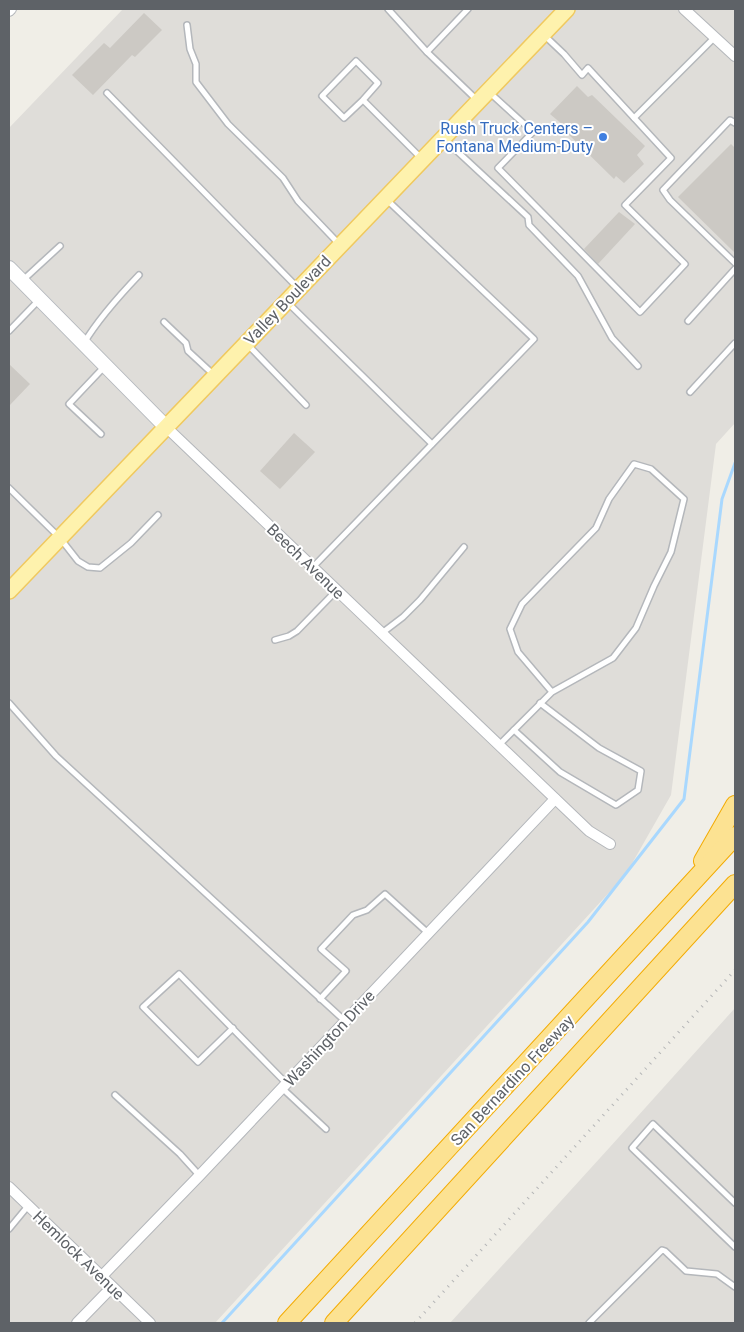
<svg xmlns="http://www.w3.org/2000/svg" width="744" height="1332" font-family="Roboto,sans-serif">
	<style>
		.industrial { fill: #dfddd9 }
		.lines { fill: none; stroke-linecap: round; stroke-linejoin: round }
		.stream { stroke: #a9d8fe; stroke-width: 3 }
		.building { fill: #ccc9c4 }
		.service-casing { stroke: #b4b7bb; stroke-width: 8 }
		.minor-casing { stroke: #b4b7bb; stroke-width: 12 }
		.secondary-casing { stroke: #b5b9be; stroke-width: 16 }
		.primary-casing { stroke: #f0c95f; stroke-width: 18 }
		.motorway-casing { stroke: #f3ab03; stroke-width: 20 }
		.service { stroke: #fff; stroke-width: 5 }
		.minor { stroke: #fff; stroke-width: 10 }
		.secondary { stroke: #fff; stroke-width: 14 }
		.primary { stroke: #fef2ad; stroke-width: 15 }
		.motorway { stroke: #fce292; stroke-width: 18 }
		.rail { stroke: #b5b6b7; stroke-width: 3; stroke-dasharray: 1 6; stroke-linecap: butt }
		.shop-dot { fill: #3f7fe0; stroke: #fff; stroke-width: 2 }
		.labels { text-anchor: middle; stroke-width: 4; stroke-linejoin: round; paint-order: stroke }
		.shop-label { font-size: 16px; fill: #366cbe; stroke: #fff; text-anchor: end }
		.street-label { font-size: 16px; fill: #5e6267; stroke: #fff }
	</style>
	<rect width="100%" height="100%" fill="#f0eee7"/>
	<!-- industrial -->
	<g class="industrial">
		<path d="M 123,9 L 735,9 L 735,423 L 716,444 L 671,795 L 626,874 L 215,1323 L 9,1323 L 9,128 Z"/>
		<path d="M 735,1008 L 735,1323 L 450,1323 L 610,1147 Z"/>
	</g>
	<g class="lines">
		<!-- stream -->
		<path class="stream" d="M 222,1323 L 588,922 L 684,799 L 722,499 L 735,463"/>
	</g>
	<!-- building -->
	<g class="building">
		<path d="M 144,13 L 162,30 L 135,57 L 132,55 L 93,95 L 72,75 L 104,43 L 110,48 Z"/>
		<path d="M 577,86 L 588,97 L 592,95 L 645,146 L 637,155 L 644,164 L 624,183 L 616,176 L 614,179 L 561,127 L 563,125 L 550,114 Z"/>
		<path d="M 731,144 L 735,148 L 735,253 L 678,197 Z"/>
		<path d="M 619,212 L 635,224 L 598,264 L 584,249 Z"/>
		<path d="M 9,364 L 30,384 L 9,406 Z"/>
		<path d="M 294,433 L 315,452 L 280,489 L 260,471 Z"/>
	</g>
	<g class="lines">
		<defs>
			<g id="service">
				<path d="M 388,9 L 427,52 L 478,101"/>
				<path d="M 187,25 L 190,49 L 196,64 L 196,82 L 228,124 L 283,178 L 298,201 L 340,245"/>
				<path d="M 427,52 L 468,9"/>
				<path d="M 489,92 L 533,132 L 498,168 L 640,312 L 685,264 L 625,205 L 671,158 L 588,68 L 582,75 L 564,54 L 545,36"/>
				<path d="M 107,93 L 298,288"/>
				<path d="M 363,100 L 344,118 L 322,96 L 356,61 L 378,83 L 363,100 L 422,159"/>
				<path d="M 634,118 L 715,37"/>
				<path d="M 735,123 L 730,120 L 663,190 L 670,200 L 735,263"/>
				<path d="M 445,140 L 528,217 L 529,225 L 578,276 L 612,338 L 638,366"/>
				<path d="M 22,281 L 60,246"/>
				<path d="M 288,303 L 432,444"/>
				<path d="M 688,321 L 735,269"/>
				<path d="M 164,322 L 186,343 L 188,351 L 214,375"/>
				<path d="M 9,331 L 38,301"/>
				<path d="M 84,343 C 99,318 119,296 139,275"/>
				<path d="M 248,345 L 306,405"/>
				<path d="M 690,392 L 735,343"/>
				<path d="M 101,434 L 69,404 L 105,366"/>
				<path d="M 9,488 L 60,538 L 78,561 L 88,567 L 100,568 L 131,543 L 158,515"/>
				<path d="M 313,567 L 534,339 L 386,199"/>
				<path d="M 382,633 L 403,617 L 420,600 L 464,547"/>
				<path d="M 275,640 L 289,636 L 297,631 L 337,590"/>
				<path d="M 9,703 L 56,756 L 345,1021"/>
				<path d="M 514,730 L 560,772 L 616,805 L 638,790 L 641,771 L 599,748 L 540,703"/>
				<path d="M 499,745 L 552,692 L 518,652 L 510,629 L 522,604 L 596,528 L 609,499 L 634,464 L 651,469 L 684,499 L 671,552 L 654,586 L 636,628 L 613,658 L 552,692"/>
				<path d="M 320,999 L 346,971 L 321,949 L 353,915 L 367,910 L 385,894 L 428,933"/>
				<path d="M 233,1028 L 198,1062 L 143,1007 L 179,974 L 286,1083"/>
				<path d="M 282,1088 L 326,1129"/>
				<path d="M 115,1095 L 180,1154 L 199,1175"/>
				<path d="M 735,1203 L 653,1124 L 632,1148 L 735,1247"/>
				<path d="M 9,1229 L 28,1206"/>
				<path d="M 589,1323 L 662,1250 L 665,1251 L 686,1271 L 717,1274 L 735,1287"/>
			</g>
			<g id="minor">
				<path d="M 684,9 L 735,56"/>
				<path d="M 9,11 L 11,9"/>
				<path d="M 165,426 L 589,831 L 610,844"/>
				<path d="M 9,1187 L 150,1323"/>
				<path d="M 102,1276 L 200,1175 L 555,799"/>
				<path d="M 77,1323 L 112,1287"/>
			</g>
			<path id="secondary" d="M 9,268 L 165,426"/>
			<path id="primary" d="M 9,591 L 567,9"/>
			<g id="motorway">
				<path d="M 703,861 L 735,805"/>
				<path d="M 287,1323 L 735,836"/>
				<path d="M 334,1323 L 735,884"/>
			</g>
		</defs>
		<!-- service casing -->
		<use href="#service" class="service-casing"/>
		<!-- minor casing -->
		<use href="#minor" class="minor-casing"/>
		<!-- secondary casing -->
		<use href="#secondary" class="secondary-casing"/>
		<!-- primary casing -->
		<use href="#primary" class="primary-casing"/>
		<!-- motorway casing -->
		<use href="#motorway" class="motorway-casing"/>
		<!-- service -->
		<use href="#service" class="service"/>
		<!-- minor -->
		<use href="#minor" class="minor"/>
		<!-- secondary -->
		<use href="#secondary" class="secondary"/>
		<!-- primary -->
		<use href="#primary" class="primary"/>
		<!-- motorway -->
		<use href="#motorway" class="motorway"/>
		<!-- rail -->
		<path class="rail" d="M 415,1323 L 735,970"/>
	</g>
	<!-- markers -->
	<circle class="shop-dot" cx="603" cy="137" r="5"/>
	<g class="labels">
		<!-- shop labels -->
		<g class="shop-label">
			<text x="593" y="134">Rush Truck Centers –<tspan x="593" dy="18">Fontana Medium-Duty</tspan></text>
		</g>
		<!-- street labels -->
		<g class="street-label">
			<text transform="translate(287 300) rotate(-46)" y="6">Valley Boulevard</text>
			<text transform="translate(306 561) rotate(44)" y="6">Beech Avenue</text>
			<text transform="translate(329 1038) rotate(-47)" y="6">Washington Drive</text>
			<text transform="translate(512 1080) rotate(-47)" y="6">San Bernardino Freeway</text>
			<text transform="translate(79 1255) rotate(44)" y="6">Hemlock Avenue</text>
		</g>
	</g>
	<!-- border -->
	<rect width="744" height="1332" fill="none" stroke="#5e6267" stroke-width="20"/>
</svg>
